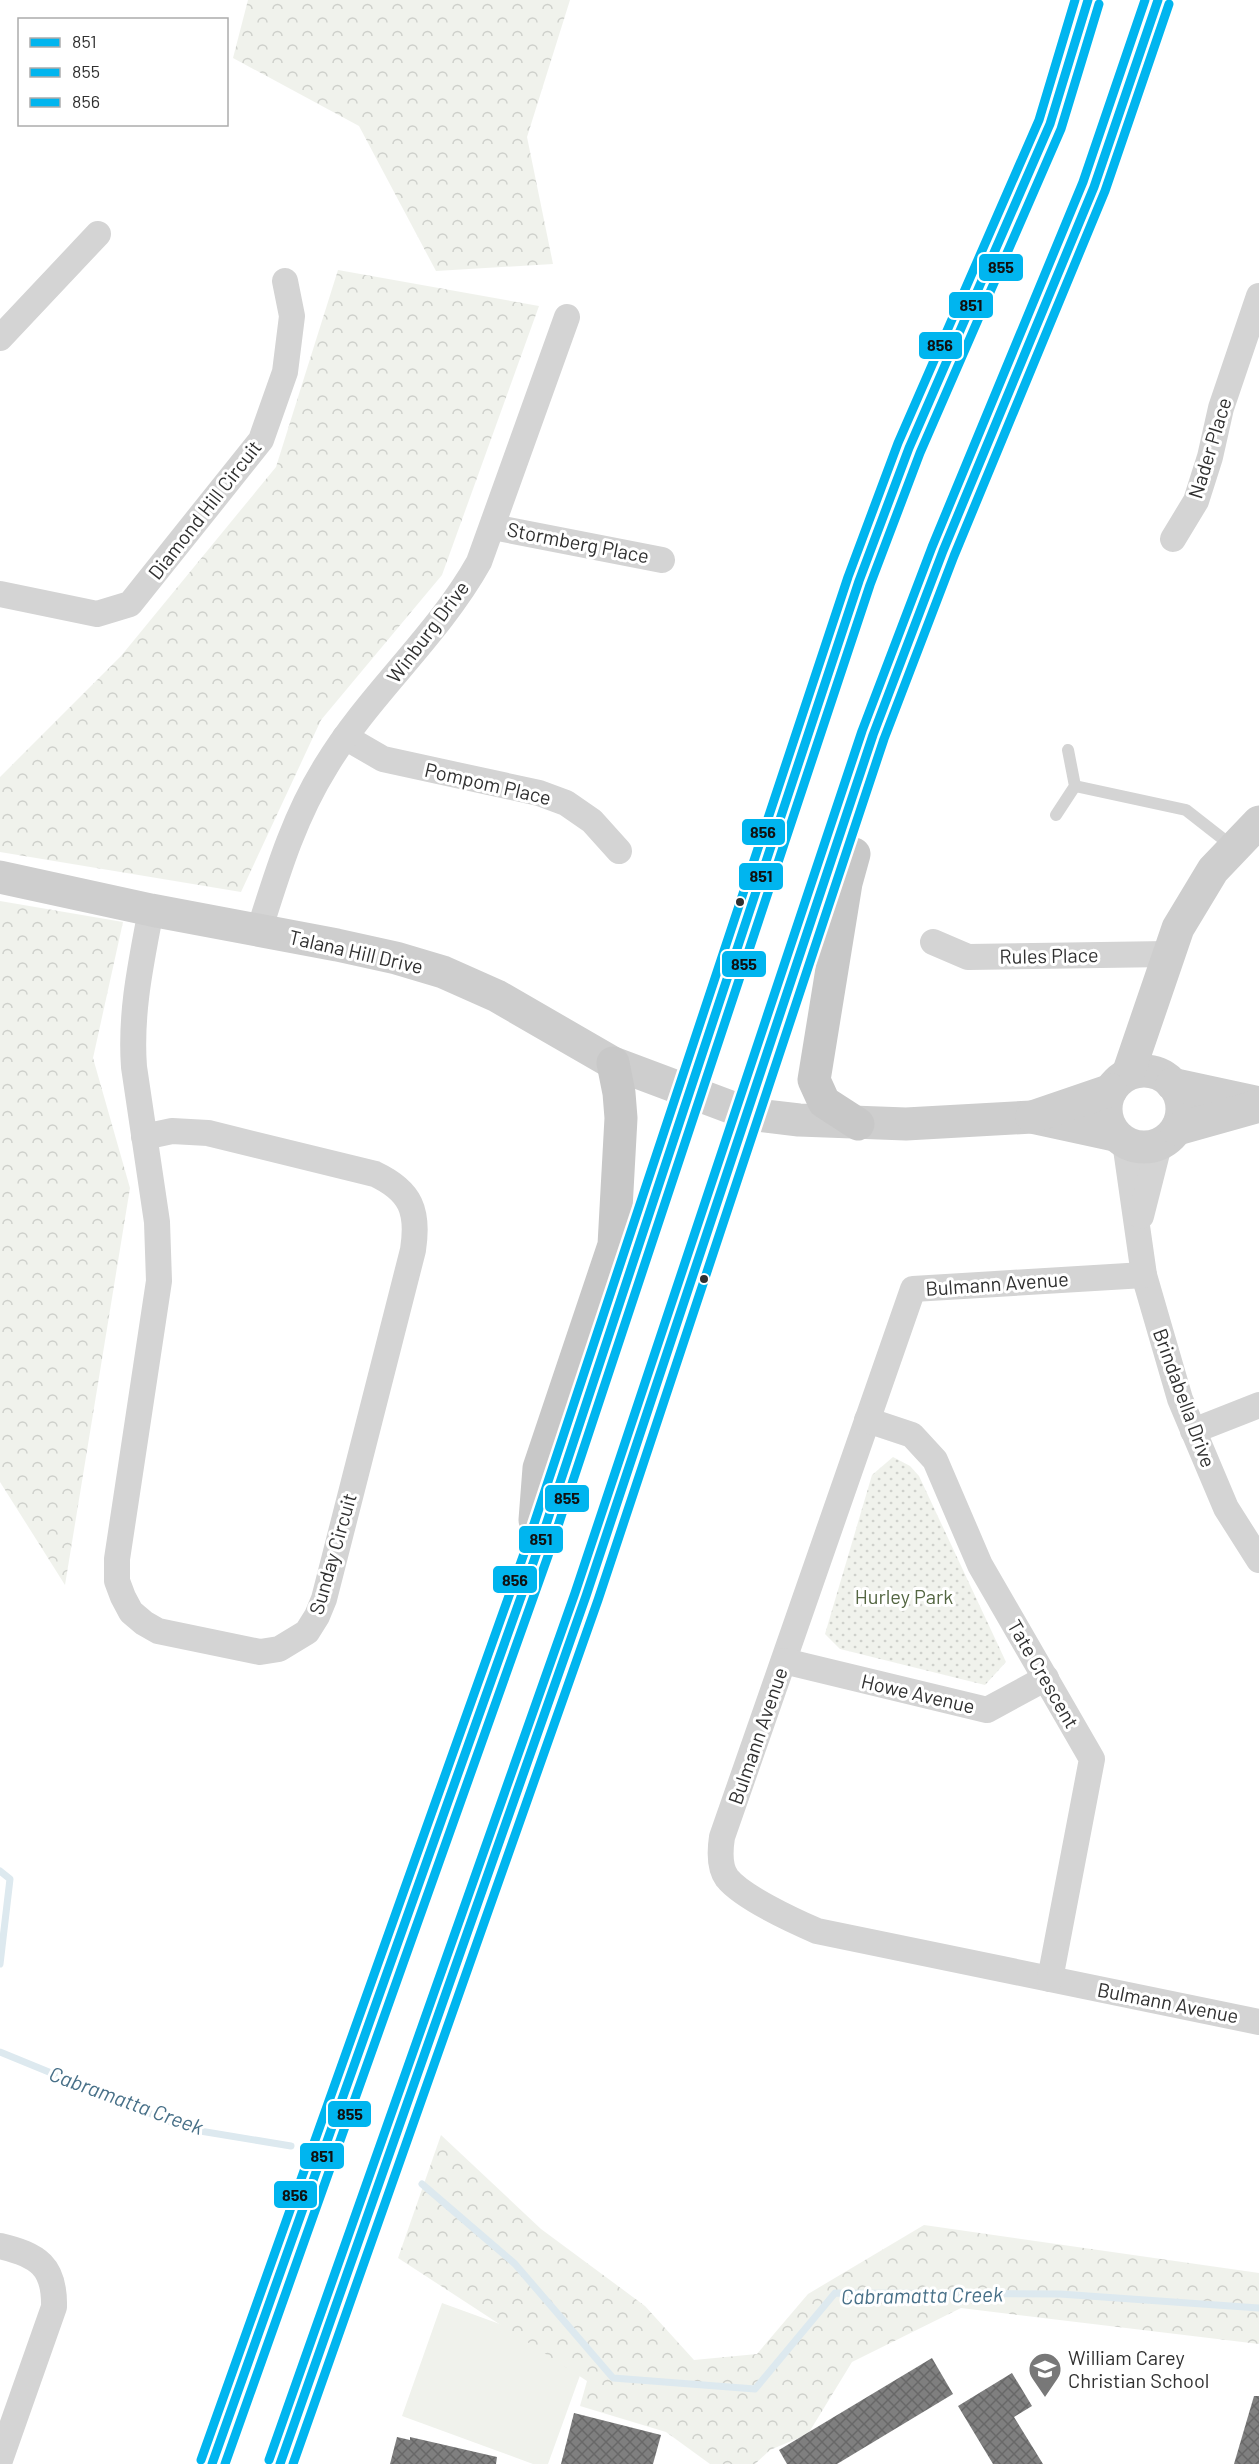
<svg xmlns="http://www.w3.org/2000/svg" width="1259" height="2464" font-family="Barlow,sans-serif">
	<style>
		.green { fill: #f0f2ec }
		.forest { fill: url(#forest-crowns) }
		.park { fill: url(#park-dots) }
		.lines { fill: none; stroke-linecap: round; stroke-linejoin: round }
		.stream { stroke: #dde9ef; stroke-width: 7 }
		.building { fill: url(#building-cross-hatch) }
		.lane { stroke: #d4d4d4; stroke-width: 12 }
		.street { stroke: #d4d4d4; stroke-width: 26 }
		.secondary { stroke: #cecece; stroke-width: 33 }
		.primary { stroke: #c8c8c8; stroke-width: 33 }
		.bus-1-casing { stroke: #fff; stroke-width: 14 }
		.bus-2-casing { stroke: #fff; stroke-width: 14 }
		.bus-3-casing { stroke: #fff; stroke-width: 14 }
		.bus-1 { stroke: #00b5ef; stroke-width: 9 }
		.bus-2 { stroke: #00b5ef; stroke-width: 9 }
		.bus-3 { stroke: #00b5ef; stroke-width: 9 }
		.bus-dot { fill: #303030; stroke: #fff; stroke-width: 2 }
		.labels { text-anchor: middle; stroke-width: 6; stroke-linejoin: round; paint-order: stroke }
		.street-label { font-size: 20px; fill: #303030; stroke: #fff }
		.park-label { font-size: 20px; fill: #546642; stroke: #fff }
		.poi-label { font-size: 20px; fill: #303030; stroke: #fff; text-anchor: start }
		.water-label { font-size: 21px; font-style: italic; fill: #487088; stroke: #fff }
		.line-badge { stroke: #fff; stroke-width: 2 }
		.pale-badge-label { font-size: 16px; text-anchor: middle; font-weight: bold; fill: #111 }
	</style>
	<defs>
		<pattern id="forest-crowns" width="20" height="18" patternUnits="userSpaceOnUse" patternTransform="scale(1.5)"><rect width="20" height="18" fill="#f0f2ec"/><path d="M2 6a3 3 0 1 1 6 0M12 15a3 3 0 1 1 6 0" fill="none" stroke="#ced0cb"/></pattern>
		<pattern id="park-dots" width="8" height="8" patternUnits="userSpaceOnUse" patternTransform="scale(1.5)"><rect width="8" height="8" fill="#f0f2ec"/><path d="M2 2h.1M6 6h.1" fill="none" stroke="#ced0cb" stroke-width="1.8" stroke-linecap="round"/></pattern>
		<pattern id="building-cross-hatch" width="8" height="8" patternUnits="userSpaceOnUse" patternTransform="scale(1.5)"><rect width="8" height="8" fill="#7f7f7f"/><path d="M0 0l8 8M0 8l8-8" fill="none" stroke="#686868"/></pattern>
	</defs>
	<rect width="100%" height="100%" fill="#fff"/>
	<!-- green -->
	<path class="green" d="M 442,2303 L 587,2356 L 548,2464 L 533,2464 L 402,2416 Z"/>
	<!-- forest -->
	<g class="forest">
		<path d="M 248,0 L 570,0 L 527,137 L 553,264 L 436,271 L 359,126 L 233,58 Z"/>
		<path d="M 338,270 L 539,306 L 442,575 L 321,720 L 241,892 L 0,852 L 0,777 L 121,656 L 276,467 Z"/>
		<path d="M 0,901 L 123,922 L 93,1058 L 130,1188 L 65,1585 L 0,1482 Z"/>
		<path d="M 441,2135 L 541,2229 L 645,2306 L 694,2360 L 757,2354 L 808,2294 L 924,2225 L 1259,2273 L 1259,2344 L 961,2308 L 852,2362 L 808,2434 L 770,2450 L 755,2464 L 710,2464 L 666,2432 L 580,2406 L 587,2381 L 398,2258 Z"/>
	</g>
	<!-- park -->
	<path class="park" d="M 893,1457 L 910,1466 L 919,1476 L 1006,1662 L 985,1685 L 840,1649 L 825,1634 L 872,1475 Z"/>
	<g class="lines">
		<!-- stream -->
		<g class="stream">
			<path d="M 0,1871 L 10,1879 L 0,1964"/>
			<path d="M 0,2052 L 188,2129 L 291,2146"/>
			<path d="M 422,2184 L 515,2264 L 613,2378 L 755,2389 L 835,2293 L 1060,2294 L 1259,2308"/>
		</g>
	</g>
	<!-- building -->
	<g class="building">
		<path d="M 932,2358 L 953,2394 L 837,2464 L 787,2464 L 779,2450 Z"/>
		<path d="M 1012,2373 L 1032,2406 L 1014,2417 L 1043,2464 L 993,2464 L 958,2406 Z"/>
		<path d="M 1254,2396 L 1259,2396 L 1259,2464 L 1234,2464 Z"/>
		<path d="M 574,2413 L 661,2435 L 653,2464 L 561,2464 Z"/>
		<path d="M 397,2437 L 410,2440 L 410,2437 L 497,2457 L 496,2464 L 390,2464 Z"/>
	</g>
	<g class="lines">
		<!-- lane -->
		<g class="lane">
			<path d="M 1075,786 L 1186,810 L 1232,846"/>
			<path d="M 1056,815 L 1075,786 L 1068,750"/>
		</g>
		<!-- street -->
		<g class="street">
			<path d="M 0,338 L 98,234"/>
			<path d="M 493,527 L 662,560"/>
			<path d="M 1173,539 L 1196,501 L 1210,457 L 1221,408 L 1259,296"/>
			<path d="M 0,594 L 97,614 L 130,604 L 261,440 L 285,372 L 292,316 L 285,281"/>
			<path d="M 345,737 L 383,759 L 539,793 L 566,803 L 592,821 L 619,851"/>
			<path d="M 259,931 C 277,874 294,817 326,766 C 370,693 437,637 479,562 L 567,317"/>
			<path d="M 933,942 L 968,957 L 1168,954"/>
			<path d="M 144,1137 L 172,1131 L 208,1133 L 375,1174 C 411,1191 419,1211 413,1250 L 324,1599 L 317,1616 L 307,1632 L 279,1649 L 260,1652 L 158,1631 L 144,1623 L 131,1612 L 123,1597 L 117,1581 L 117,1559 L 159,1281 L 157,1222 L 134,1067 C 130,1013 141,963 151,910"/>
			<path d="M 1125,1142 L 1144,1275 L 1180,1399 L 1226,1508 L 1259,1560"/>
			<path d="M 1141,1216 L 1159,1145"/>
			<path d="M 1144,1275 L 913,1289 L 722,1837 C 720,1850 719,1867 727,1878 C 742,1897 794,1921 817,1931 L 1259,2022"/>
			<path d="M 867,1420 L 912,1435 L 935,1460 L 980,1565 L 1092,1759 L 1050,1979"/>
			<path d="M 1193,1431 L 1259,1405"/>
			<path d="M 784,1661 L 987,1710 L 1046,1678"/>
			<path d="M 0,2246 C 38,2255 55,2266 54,2307 L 0,2460"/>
		</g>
		<!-- secondary -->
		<g class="secondary">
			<path d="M 0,877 L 151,910 L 337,945 L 396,958 L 443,972 L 497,996 L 613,1063 L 749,1114 L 799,1120 L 906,1124 L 1032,1117 L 1115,1135"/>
			<circle cx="1144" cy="1109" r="38"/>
			<path d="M 1128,1074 L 1178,928 L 1213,870 L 1259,822"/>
			<path d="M 1172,1084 L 1259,1103"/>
			<path d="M 1032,1117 L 1111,1090"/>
			<path d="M 1177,1129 L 1259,1106"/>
		</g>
		<!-- primary -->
		<g class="primary">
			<path d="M 854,854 L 846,883 L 814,1080 L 824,1102 L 858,1124"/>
			<path d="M 535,1520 L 539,1468 L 614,1245 L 621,1118 L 619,1093 L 613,1063"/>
			<path d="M 212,2464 L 537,1552 L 859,581 L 909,448 L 1050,124 L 1088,0"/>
			<path d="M 280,2464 C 399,2134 516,1804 629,1472 C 712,1227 789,980 873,735 C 959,487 1083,253 1158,0"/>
		</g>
		<defs>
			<g id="bus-1">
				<path d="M 212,2464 L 537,1552 L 859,581 L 909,448 L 1050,124 L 1088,0"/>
				<path d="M 280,2464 L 586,1596 L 873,735 L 943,551 L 1094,187 L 1158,0"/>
			</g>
			<g id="bus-2">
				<path d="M 225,2464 L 548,1556 L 870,585 L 920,453 L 1061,129 L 1099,4"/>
				<path d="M 293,2464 L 598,1600 L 884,739 L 954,556 L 1105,191 L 1169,4"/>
			</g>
			<g id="bus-3">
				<path d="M 201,2460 L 526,1548 L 848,577 L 898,443 L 1039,120 L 1075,0"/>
				<path d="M 269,2460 L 575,1593 L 862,731 L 932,547 L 1083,182 L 1145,0"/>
			</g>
		</defs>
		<!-- bus-1 casing -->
		<use href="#bus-1" class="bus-1-casing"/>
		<!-- bus-2 casing -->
		<use href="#bus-2" class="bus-2-casing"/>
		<!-- bus-3 casing -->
		<use href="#bus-3" class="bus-3-casing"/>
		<!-- bus-1 -->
		<use href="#bus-1" class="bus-1"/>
		<!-- bus-2 -->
		<use href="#bus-2" class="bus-2"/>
		<!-- bus-3 -->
		<use href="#bus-3" class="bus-3"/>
	</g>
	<!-- icons -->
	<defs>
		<symbol id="school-pin" viewBox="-11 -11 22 30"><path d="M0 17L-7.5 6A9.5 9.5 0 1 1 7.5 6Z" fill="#787878" stroke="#fff"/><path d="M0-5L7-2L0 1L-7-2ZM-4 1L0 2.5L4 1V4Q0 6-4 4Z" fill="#fff"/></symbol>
	</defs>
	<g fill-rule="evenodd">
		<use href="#school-pin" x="1026" y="2350" width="38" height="52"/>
	</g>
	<!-- markers -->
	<g class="bus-dot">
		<circle cx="740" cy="902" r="5"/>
		<circle cx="704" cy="1279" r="5"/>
	</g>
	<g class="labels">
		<!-- street labels -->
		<g class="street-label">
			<text transform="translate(1210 448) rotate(-73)" y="7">Nader Place</text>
			<text transform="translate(205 510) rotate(-52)" y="7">Diamond Hill Circuit</text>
			<text transform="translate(578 543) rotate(11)" y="7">Stormberg Place</text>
			<text transform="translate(428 632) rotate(-53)" y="7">Winburg Drive</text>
			<text transform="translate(488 784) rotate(13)" y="7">Pompom Place</text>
			<text transform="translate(356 952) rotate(13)" y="7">Talana Hill Drive</text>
			<text transform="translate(1049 956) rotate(-1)" y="7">Rules Place</text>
			<text transform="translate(997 1284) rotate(-4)" y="7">Bulmann Avenue</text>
			<text transform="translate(1184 1398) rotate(70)" y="7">Brindabella Drive</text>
			<text transform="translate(333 1554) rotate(-74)" y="7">Sunday Circuit</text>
			<text transform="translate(1043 1674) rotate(60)" y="7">Tate Crescent</text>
			<text transform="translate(918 1694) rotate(13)" y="7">Howe Avenue</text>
			<text transform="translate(758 1736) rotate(-71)" y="7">Bulmann Avenue</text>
			<text transform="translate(1168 2003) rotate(11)" y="7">Bulmann Avenue</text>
		</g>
		<!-- park labels -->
		<g class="park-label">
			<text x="904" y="1604">Hurley Park</text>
		</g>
		<!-- poi labels -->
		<g class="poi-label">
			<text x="1068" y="2365">William Carey<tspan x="1068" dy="23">Christian School</tspan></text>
		</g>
		<!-- water labels -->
		<g class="water-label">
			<text transform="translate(126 2101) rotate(20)" y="7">Cabramatta Creek</text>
			<text transform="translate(922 2296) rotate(-1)" y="7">Cabramatta Creek</text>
		</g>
	</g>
	<g class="line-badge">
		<rect x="978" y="253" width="46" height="29" rx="6" fill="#00b5ef"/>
		<rect x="948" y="291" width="46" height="28" rx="6" fill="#00b5ef"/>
		<rect x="918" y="331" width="45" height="29" rx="6" fill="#00b5ef"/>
		<rect x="741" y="818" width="45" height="28" rx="6" fill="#00b5ef"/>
		<rect x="738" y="862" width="46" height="29" rx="6" fill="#00b5ef"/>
		<rect x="721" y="950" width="46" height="28" rx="6" fill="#00b5ef"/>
		<rect x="544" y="1484" width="46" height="29" rx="6" fill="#00b5ef"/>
		<rect x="518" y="1525" width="46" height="29" rx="6" fill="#00b5ef"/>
		<rect x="492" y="1565" width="46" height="29" rx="6" fill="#00b5ef"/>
		<rect x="327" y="2100" width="45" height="28" rx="6" fill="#00b5ef"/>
		<rect x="299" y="2142" width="46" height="28" rx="6" fill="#00b5ef"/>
		<rect x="273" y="2180" width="45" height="29" rx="6" fill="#00b5ef"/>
	</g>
	<g class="pale-badge-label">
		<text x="1001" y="273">855</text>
		<text x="971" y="311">851</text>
		<text x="940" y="351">856</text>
		<text x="763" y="838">856</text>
		<text x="761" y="882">851</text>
		<text x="744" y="970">855</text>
		<text x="567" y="1504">855</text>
		<text x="541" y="1545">851</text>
		<text x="515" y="1586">856</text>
		<text x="350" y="2120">855</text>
		<text x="322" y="2162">851</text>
		<text x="295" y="2201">856</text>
	</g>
	<!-- legend -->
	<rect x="18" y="18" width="210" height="108" fill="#ffffff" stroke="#acacac" stroke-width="1.5"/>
	<rect x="30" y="38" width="30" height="9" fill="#00b5ef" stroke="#acacac" stroke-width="1.5"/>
	<text x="72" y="48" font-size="18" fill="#303030">851</text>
	<rect x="30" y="68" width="30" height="9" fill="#00b5ef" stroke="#acacac" stroke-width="1.5"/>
	<text x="72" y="78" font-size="18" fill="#303030">855</text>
	<rect x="30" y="98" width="30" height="9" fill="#00b5ef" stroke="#acacac" stroke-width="1.5"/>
	<text x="72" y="108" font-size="18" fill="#303030">856</text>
</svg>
